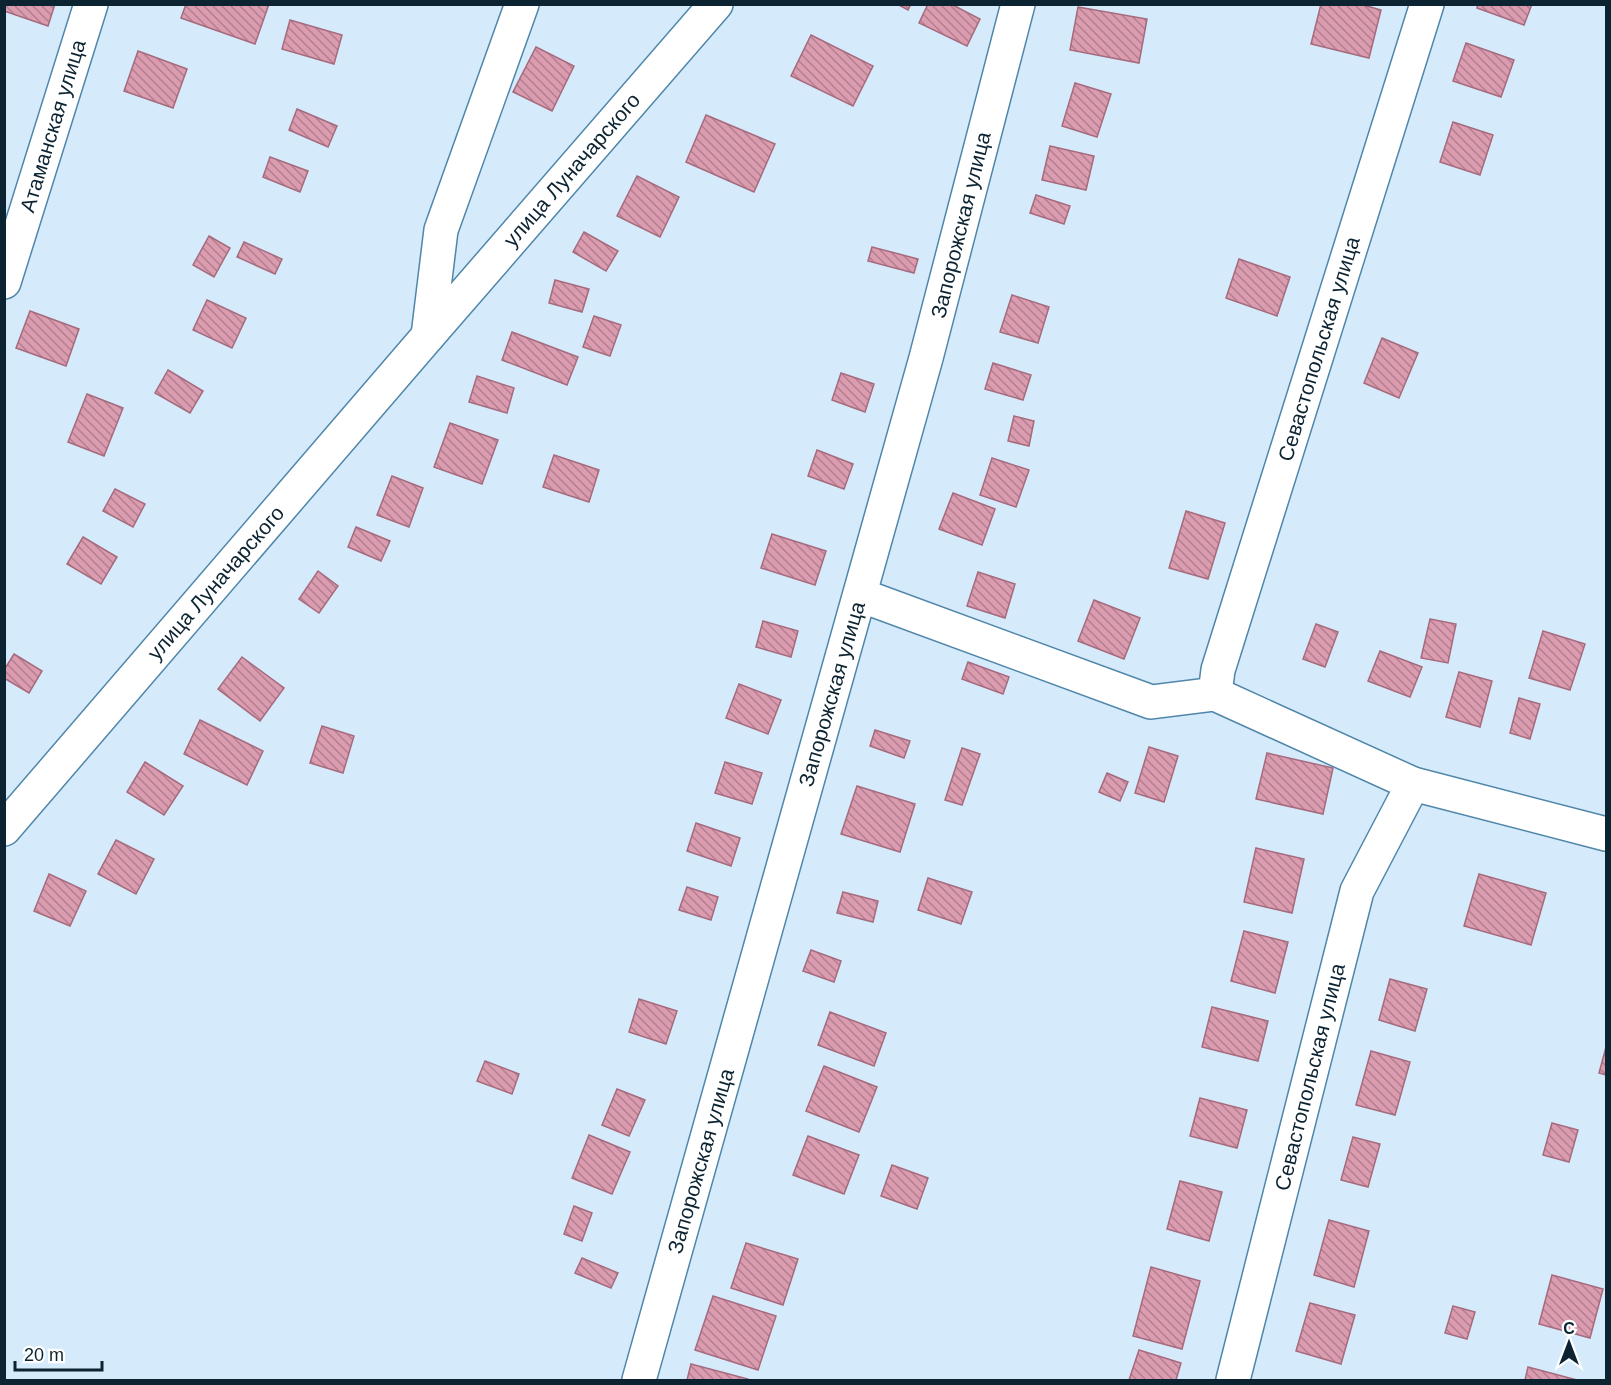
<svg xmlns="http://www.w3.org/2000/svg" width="1611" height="1385" font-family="Helvetica,sans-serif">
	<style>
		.building { fill: url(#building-back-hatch); stroke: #a66a7d; stroke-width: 1.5 }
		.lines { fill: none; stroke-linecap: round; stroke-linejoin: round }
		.minor-casing { stroke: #5086aa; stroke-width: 36 }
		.major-casing { stroke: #5086aa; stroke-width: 36 }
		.minor { stroke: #fff; stroke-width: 33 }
		.major { stroke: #fff; stroke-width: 33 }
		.labels { text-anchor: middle; stroke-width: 4.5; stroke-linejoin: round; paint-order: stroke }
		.street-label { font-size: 21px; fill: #0c2331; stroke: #fff }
	</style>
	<defs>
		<pattern id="building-back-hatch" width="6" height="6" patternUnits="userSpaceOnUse" patternTransform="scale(1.5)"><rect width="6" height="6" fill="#dc9cb0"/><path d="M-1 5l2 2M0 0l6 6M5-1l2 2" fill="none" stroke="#b17f90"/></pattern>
	</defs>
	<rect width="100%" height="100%" fill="#d5ebfb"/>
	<!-- building -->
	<g class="building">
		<path d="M 4,4 L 55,4 L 48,26 L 4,11 Z"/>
		<path d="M 186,4 L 269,4 L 255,44 L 181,18 Z"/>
		<path d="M 897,4 L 911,4 L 908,10 Z"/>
		<path d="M 928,4 L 951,4 L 980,19 L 967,46 L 919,23 Z"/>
		<path d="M 1321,4 L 1360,4 L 1381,10 L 1369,58 L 1311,44 Z"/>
		<path d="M 1478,4 L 1532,4 L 1524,25 L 1477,8 Z"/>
		<path d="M 1078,7 L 1147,19 L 1139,63 L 1070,50 Z"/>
		<path d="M 290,20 L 342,35 L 334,64 L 282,49 Z"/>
		<path d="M 811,35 L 873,66 L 853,106 L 791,76 Z"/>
		<path d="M 1466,43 L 1514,60 L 1501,97 L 1453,81 Z"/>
		<path d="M 536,47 L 574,66 L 552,111 L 513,92 Z"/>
		<path d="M 138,51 L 187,69 L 173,108 L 124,91 Z"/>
		<path d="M 1075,83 L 1111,94 L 1097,137 L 1062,126 Z"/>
		<path d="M 297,109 L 337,126 L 328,147 L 289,130 Z"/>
		<path d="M 706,115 L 775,144 L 754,192 L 686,162 Z"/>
		<path d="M 1453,122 L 1493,135 L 1480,175 L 1440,162 Z"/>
		<path d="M 1050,146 L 1094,156 L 1086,190 L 1042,180 Z"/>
		<path d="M 270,157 L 308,171 L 300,192 L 263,177 Z"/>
		<path d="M 637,176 L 679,197 L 660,237 L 617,216 Z"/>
		<path d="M 1036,195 L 1070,206 L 1064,224 L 1030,213 Z"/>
		<path d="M 584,232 L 618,251 L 606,271 L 573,252 Z"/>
		<path d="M 209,236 L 230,248 L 214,277 L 193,265 Z"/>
		<path d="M 244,242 L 282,259 L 275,274 L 237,257 Z"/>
		<path d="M 872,247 L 918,259 L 914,273 L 868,261 Z"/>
		<path d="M 1239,259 L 1290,277 L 1277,316 L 1226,298 Z"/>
		<path d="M 555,280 L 589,289 L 582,312 L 549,303 Z"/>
		<path d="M 1012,295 L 1049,307 L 1038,343 L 1000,332 Z"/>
		<path d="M 207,300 L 246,318 L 232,348 L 193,330 Z"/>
		<path d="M 30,311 L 79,329 L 66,366 L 16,348 Z"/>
		<path d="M 594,316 L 621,325 L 610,356 L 583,347 Z"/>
		<path d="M 512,332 L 578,357 L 567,385 L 502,360 Z"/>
		<path d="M 1382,338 L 1418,353 L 1399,398 L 1364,383 Z"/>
		<path d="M 993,363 L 1031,375 L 1023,400 L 985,389 Z"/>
		<path d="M 168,370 L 203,391 L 190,413 L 155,393 Z"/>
		<path d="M 841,373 L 874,384 L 865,412 L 832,400 Z"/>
		<path d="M 477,376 L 514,388 L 507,413 L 469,402 Z"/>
		<path d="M 87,394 L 123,408 L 104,456 L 68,442 Z"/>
		<path d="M 1014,416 L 1034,421 L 1029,446 L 1008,441 Z"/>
		<path d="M 450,423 L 498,440 L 482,484 L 434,467 Z"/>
		<path d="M 817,450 L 853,464 L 844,489 L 808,476 Z"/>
		<path d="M 554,455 L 599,470 L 589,502 L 543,487 Z"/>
		<path d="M 992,458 L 1029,470 L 1016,507 L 980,495 Z"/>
		<path d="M 392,476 L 423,488 L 409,527 L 377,515 Z"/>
		<path d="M 115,489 L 145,504 L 133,527 L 103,511 Z"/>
		<path d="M 953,493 L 995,509 L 982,545 L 939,529 Z"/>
		<path d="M 1186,511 L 1225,523 L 1208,579 L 1169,568 Z"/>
		<path d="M 356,527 L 390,541 L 381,561 L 348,547 Z"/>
		<path d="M 772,534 L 826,551 L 815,585 L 761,568 Z"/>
		<path d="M 83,537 L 117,557 L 101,584 L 67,564 Z"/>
		<path d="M 318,571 L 338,586 L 319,613 L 299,599 Z"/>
		<path d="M 978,572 L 1015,584 L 1005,618 L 967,606 Z"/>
		<path d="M 1094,600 L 1140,618 L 1124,659 L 1078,641 Z"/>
		<path d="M 1430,619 L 1456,624 L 1448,663 L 1421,658 Z"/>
		<path d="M 763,621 L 798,631 L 791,657 L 756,647 Z"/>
		<path d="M 1316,624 L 1338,632 L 1325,667 L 1303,659 Z"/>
		<path d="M 1543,631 L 1585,644 L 1570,690 L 1529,678 Z"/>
		<path d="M 1380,651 L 1422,667 L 1410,697 L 1368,681 Z"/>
		<path d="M 14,654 L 42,671 L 29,693 L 4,678 L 4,670 Z"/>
		<path d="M 242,657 L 284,688 L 260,721 L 218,689 Z"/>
		<path d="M 968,662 L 1009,677 L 1003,694 L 962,679 Z"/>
		<path d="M 1459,672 L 1492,681 L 1480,727 L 1446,717 Z"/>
		<path d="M 739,684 L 781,700 L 768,734 L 726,718 Z"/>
		<path d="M 1519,698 L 1540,704 L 1530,739 L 1510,733 Z"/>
		<path d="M 200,720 L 263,751 L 247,785 L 184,754 Z"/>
		<path d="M 322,726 L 354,736 L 343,773 L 310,763 Z"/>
		<path d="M 875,730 L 910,741 L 904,758 L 870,746 Z"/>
		<path d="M 1149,747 L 1178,756 L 1164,802 L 1135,793 Z"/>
		<path d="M 962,748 L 980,754 L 962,805 L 945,800 Z"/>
		<path d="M 1267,753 L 1333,768 L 1323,814 L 1256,799 Z"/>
		<path d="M 145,762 L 183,786 L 164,815 L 127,792 Z"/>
		<path d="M 725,762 L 762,773 L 752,804 L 715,793 Z"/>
		<path d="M 1107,773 L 1128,782 L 1120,801 L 1099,792 Z"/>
		<path d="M 857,786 L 915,804 L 900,852 L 841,834 Z"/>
		<path d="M 696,823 L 740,838 L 731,866 L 687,851 Z"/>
		<path d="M 116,840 L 154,859 L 136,894 L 98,874 Z"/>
		<path d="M 1256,848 L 1304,859 L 1292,913 L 1244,902 Z"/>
		<path d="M 49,874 L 86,891 L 70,926 L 34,911 Z"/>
		<path d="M 1479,874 L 1546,893 L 1531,945 L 1464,926 Z"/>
		<path d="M 928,878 L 972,892 L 961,924 L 918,910 Z"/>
		<path d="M 687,887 L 718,897 L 711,920 L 679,910 Z"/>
		<path d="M 843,892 L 878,901 L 873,922 L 837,913 Z"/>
		<path d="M 1244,931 L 1288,942 L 1275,993 L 1231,981 Z"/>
		<path d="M 811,950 L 841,961 L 834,982 L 803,971 Z"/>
		<path d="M 1390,979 L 1427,989 L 1415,1031 L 1379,1020 Z"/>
		<path d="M 639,999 L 677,1011 L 666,1044 L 629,1032 Z"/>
		<path d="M 1212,1007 L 1268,1021 L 1258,1061 L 1202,1047 Z"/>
		<path d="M 830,1012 L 886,1033 L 874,1066 L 818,1045 Z"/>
		<path d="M 1606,1047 L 1606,1075 L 1599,1073 Z"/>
		<path d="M 1371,1051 L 1410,1062 L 1395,1115 L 1356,1105 Z"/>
		<path d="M 485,1061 L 519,1074 L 512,1094 L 477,1081 Z"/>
		<path d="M 824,1066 L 877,1087 L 859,1132 L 806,1111 Z"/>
		<path d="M 617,1089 L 645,1100 L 629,1136 L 602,1125 Z"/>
		<path d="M 1200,1098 L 1247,1110 L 1237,1148 L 1190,1136 Z"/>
		<path d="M 1552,1123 L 1578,1130 L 1569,1162 L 1543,1155 Z"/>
		<path d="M 589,1135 L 630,1152 L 612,1194 L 572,1178 Z"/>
		<path d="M 808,1136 L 859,1155 L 844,1194 L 793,1175 Z"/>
		<path d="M 1353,1137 L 1380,1144 L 1368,1187 L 1341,1180 Z"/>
		<path d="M 892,1165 L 928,1178 L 917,1209 L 881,1196 Z"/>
		<path d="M 1180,1181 L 1222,1192 L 1209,1241 L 1167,1229 Z"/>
		<path d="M 574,1206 L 592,1213 L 582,1241 L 564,1234 Z"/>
		<path d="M 1329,1220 L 1369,1231 L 1354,1287 L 1314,1275 Z"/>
		<path d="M 746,1243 L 798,1259 L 783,1305 L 731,1288 Z"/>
		<path d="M 582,1258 L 618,1273 L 611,1288 L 575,1273 Z"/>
		<path d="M 1151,1267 L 1200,1281 L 1182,1349 L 1133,1336 Z"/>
		<path d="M 1552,1275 L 1603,1289 L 1590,1338 L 1539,1324 Z"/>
		<path d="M 713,1296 L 776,1316 L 758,1370 L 695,1350 Z"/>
		<path d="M 1310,1303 L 1355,1315 L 1341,1364 L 1296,1351 Z"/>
		<path d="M 1453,1306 L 1475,1312 L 1467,1339 L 1445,1333 Z"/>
		<path d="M 1139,1350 L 1181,1363 L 1176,1380 L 1129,1380 Z"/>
		<path d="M 691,1364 L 748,1379 L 748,1380 L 687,1380 Z"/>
		<path d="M 1528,1367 L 1577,1380 L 1525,1380 Z"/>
	</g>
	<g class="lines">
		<defs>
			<g id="minor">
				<path d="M 4,282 L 91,4"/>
				<path d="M 428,336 L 441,230 L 522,4"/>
				<path d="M 860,595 L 1151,702 L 1215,694 L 1413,784 L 1606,834"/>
				<path d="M 1215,694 L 1218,670 L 1427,4"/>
				<path d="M 639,1380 L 926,358 L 1018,4"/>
				<path d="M 1233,1380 L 1357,891 L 1413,784"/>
			</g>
			<path id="major" d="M 4,829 L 428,336 L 716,4"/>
		</defs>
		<!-- minor casing -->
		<use href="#minor" class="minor-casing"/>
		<!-- major casing -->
		<use href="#major" class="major-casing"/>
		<!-- minor -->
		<use href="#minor" class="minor"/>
		<!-- major -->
		<use href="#major" class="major"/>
	</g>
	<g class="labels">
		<!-- street labels -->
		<g class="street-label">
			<text transform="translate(53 126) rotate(-73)" y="7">Атаманская улица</text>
			<text transform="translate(572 170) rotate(-49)" y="7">улица Луначарского</text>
			<text transform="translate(961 225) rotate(-76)" y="7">Запорожская улица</text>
			<text transform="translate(1319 349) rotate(-73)" y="7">Севастопольская улица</text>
			<text transform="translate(216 583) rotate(-49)" y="7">улица Луначарского</text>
			<text transform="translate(832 694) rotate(-74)" y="7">Запорожская улица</text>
			<text transform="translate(1310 1077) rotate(-76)" y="7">Севастопольская улица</text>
			<text transform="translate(701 1161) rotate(-74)" y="7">Запорожская улица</text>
		</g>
	</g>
	<!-- border -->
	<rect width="1611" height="1385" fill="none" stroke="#0c2331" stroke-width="12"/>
	<!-- north arrow -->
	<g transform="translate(1569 1343)" stroke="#ffffff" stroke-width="4.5" paint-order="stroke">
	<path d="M0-4.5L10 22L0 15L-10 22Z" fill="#0c2331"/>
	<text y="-9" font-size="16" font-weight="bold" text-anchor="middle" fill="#0c2331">С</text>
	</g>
	<!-- scale -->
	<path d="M15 1361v9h87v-9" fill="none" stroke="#0c2331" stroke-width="3"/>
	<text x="24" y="1361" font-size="18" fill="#0c2331" stroke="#ffffff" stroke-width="4.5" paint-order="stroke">20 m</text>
</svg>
